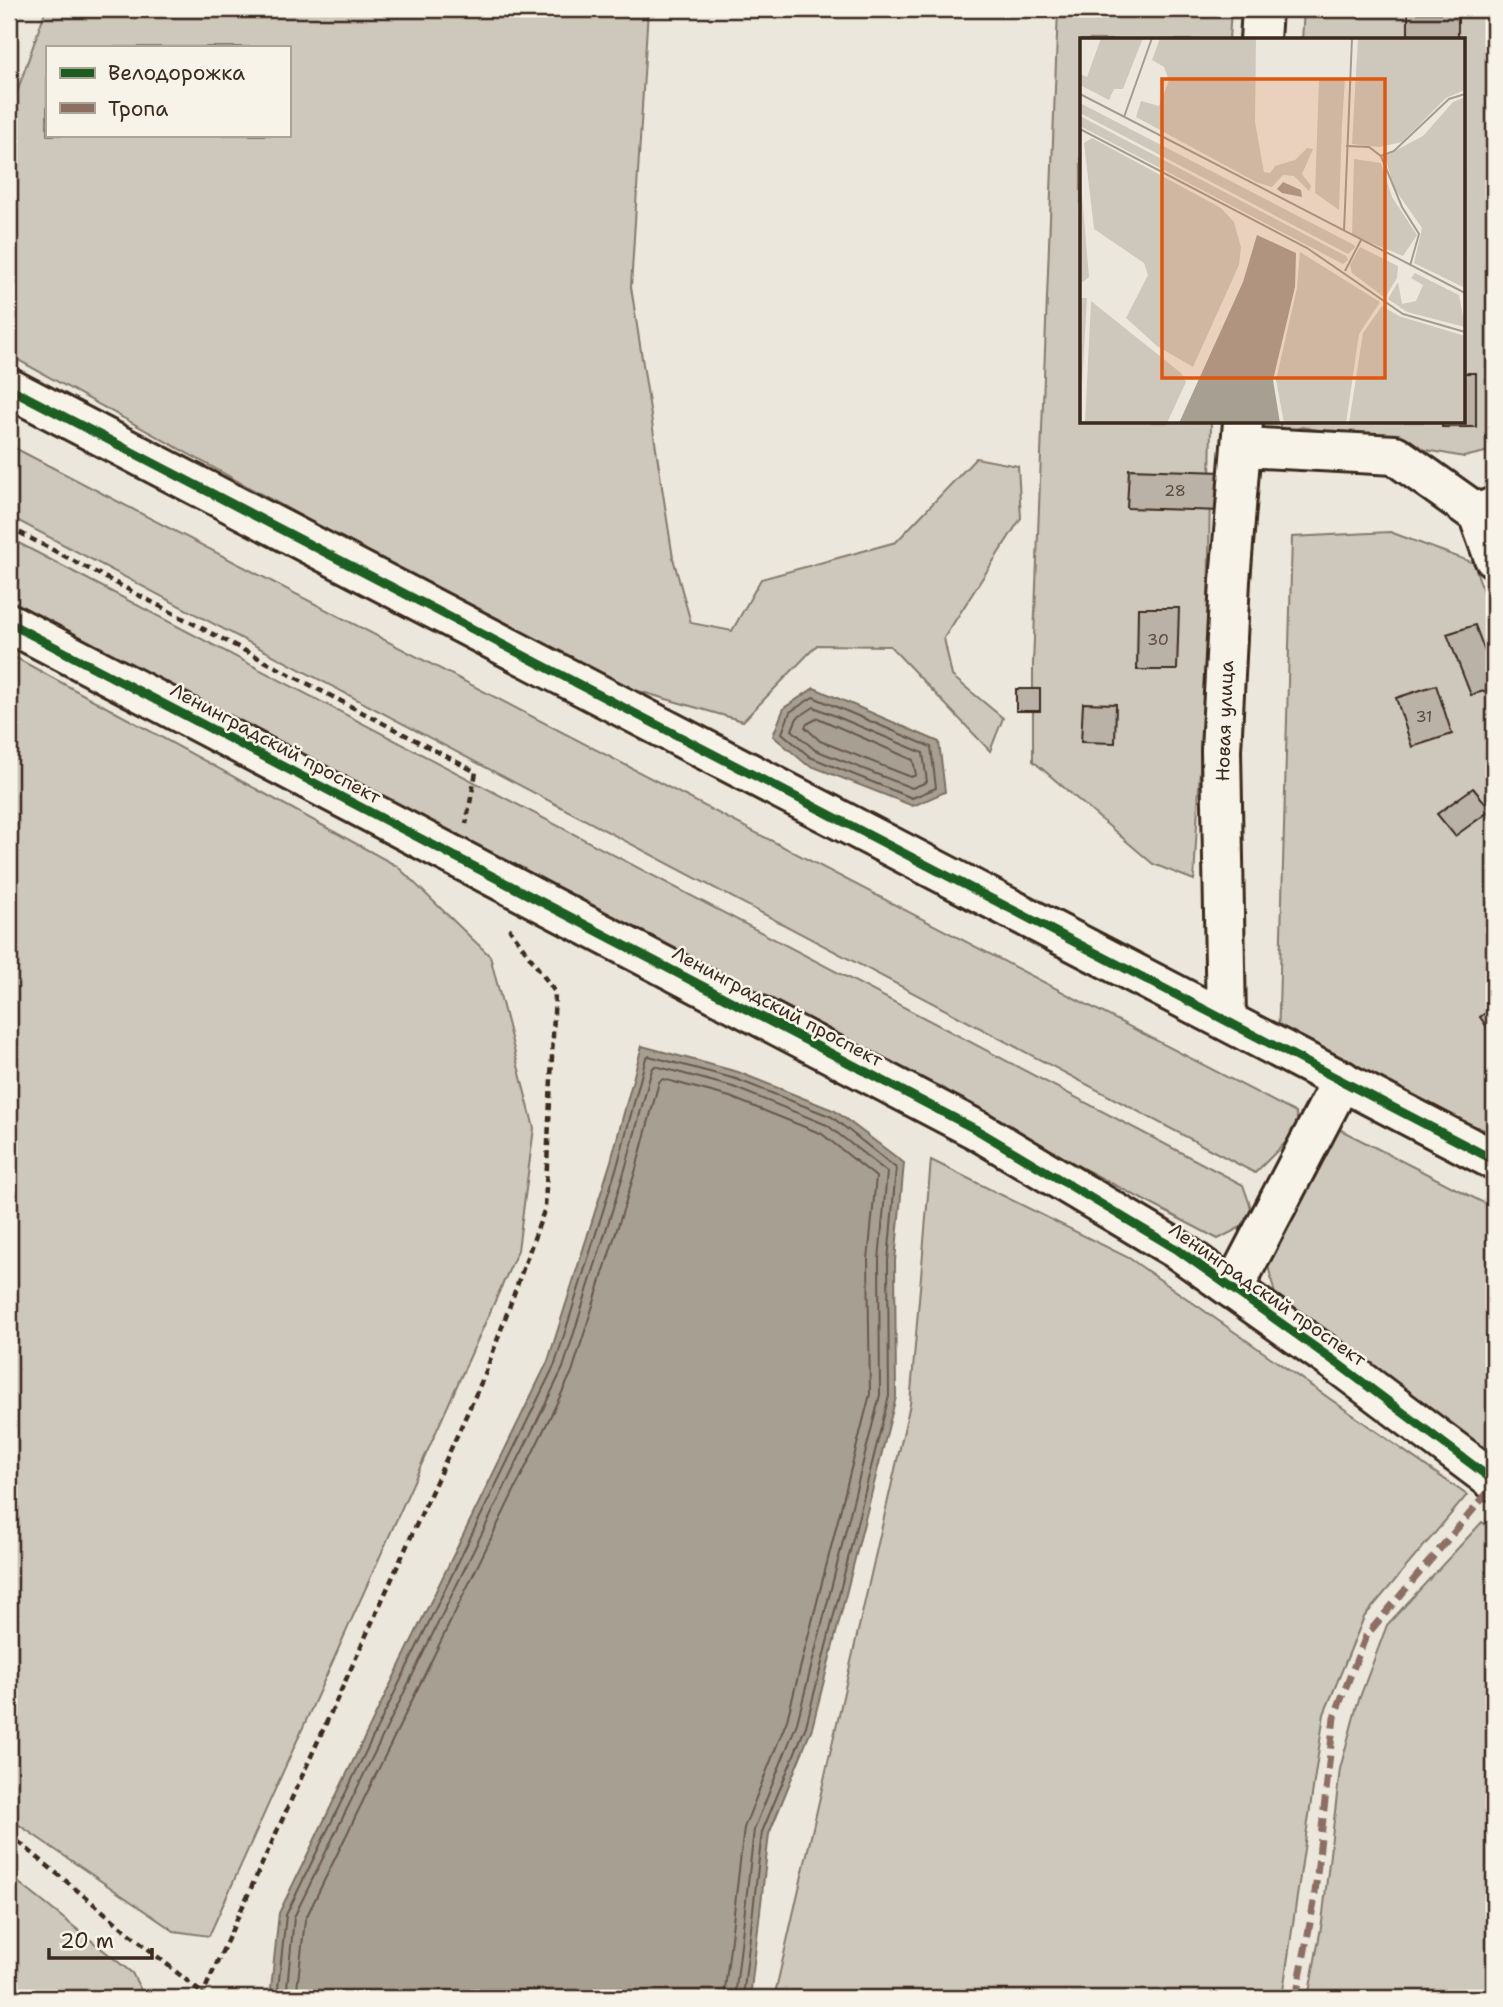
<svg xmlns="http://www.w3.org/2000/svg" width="1503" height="2007" font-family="'Shantell Sans',sans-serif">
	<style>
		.green { fill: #cec8bc; stroke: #84796d; stroke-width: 2; fill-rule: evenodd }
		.water { fill: #a89f93; stroke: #7c7064; stroke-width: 2 }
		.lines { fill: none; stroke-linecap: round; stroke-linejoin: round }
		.shore { stroke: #67594d; stroke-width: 2 }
		.building { fill: #bab2a7; stroke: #3b2a1e; stroke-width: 2 }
		.minor-casing { stroke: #3b2a1e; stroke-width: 44 }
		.path { stroke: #3b2a1e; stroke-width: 4.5; stroke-dasharray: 7 5; stroke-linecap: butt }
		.minor { stroke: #f7f3e8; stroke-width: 38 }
		.quiet { stroke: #8d6e63; stroke-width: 7; stroke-dasharray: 14 7; stroke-linecap: butt }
		.cycleway-casing { stroke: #f7f3e8; stroke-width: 13 }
		.cycleway { stroke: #1b5e20; stroke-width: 9 }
		.labels { text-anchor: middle; stroke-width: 5; stroke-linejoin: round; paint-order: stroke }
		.number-label { font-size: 16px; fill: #5b4c40 }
		.street-label { font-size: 19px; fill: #3b2a1e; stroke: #f7f3e8 }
		.inset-road { fill: none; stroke: #a59b90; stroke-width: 2 }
		.view { fill: #df570d; fill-opacity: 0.15; stroke: #df570d; stroke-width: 3.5 }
		.inset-edge { fill: none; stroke: #3b2a1e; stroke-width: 3.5 }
	</style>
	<rect width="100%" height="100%" fill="#ece7dc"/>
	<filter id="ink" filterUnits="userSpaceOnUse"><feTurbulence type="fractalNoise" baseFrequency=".0143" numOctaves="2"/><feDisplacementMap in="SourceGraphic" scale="14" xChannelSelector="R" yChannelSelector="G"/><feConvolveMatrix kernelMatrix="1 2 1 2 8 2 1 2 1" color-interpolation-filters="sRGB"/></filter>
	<g filter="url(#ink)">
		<!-- green -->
		<g class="green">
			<path d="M 46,9 L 648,9 L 631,287 L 673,558 L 691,623 L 732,631 L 761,579 L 896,542 L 976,458 L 1018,466 L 1021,518 L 944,638 L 952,676 L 1003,718 L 990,751 L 890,646 L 817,645 L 743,721 L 635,690 L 410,576 L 9,355 L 9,115 ZM 47,47 L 289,47 L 289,135 L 47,135 Z"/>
			<path d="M 1058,9 L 1231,9 L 1229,40 L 1081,40 L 1081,422 L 1211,422 L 1208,619 L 1194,880 L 1153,864 L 1033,761 L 1033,665 Z"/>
			<path d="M 1304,9 L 1494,9 L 1494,450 L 1464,457 L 1302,427 L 1280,435 L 1280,422 L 1463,422 L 1463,40 L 1302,40 Z"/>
			<path d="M 9,445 L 1296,1113 L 1299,1129 L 1255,1173 L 9,516 Z"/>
			<path d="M 1390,532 L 1474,563 L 1494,626 L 1494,1134 L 1278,1045 L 1292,537 Z"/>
			<path d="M 9,538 L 1243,1185 L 1252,1211 L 1243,1226 L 1218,1239 L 9,605 Z"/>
			<path d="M 9,654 L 397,866 L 490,956 L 534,1128 L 518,1250 L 209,1936 L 174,1931 L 9,1818 Z"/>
			<path d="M 1335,1127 L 1494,1208 L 1494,1461 L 1277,1303 L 1263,1244 Z"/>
			<path d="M 931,1160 L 1129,1258 L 1467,1495 L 1364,1617 L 1324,1714 L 1282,1998 L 774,1998 L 910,1404 Z"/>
			<path d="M 1482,1522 L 1494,1529 L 1494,1998 L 1308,1998 L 1322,1922 L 1340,1769 L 1357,1705 L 1387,1625 Z"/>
			<path d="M 9,1875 L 132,1973 L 145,1998 L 9,1998 Z"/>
		</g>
		<!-- water -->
		<g class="water">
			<path d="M 814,688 L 939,742 L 945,792 L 913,806 L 806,764 L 773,736 L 784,708 Z"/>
			<path d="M 642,1046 L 738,1072 L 835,1111 L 904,1163 L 895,1261 L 896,1397 L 812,1728 L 769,1834 L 750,1998 L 270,1998 L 279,1913 L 548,1361 L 611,1161 Z"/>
		</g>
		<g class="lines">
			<!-- shore -->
			<g class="shore">
				<path d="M 813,697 L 931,747 L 936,788 L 912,798 L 810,757 L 782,733 L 790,712 Z"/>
				<path d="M 814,707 L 923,753 L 927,782 L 912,788 L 815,750 L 792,730 L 797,718 Z"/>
				<path d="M 818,718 L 913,760 L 916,775 L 911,777 L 820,741 L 805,727 L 807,724 Z"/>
				<path d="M 277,1998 L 286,1915 L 555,1364 L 618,1163 L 646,1058 L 649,1056 L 736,1079 L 832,1117 L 896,1168 L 888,1261 L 889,1396 L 806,1726 L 762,1832 L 743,1998"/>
				<path d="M 286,1998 L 294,1917 L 563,1368 L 626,1166 L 652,1069 L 655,1066 L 733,1087 L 827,1125 L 887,1172 L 879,1260 L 880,1395 L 797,1723 L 754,1830 L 735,1998"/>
				<path d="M 296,1998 L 305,1920 L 572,1372 L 636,1169 L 659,1082 L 663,1079 L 730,1097 L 822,1134 L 876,1177 L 868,1260 L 870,1394 L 787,1720 L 744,1828 L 724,1998"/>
			</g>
		</g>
		<!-- building -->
		<g class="building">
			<rect x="1408" y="13" width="50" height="27"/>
			<path d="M 1463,373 L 1476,373 L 1476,427 L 1442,427 L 1442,422 L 1463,422 Z"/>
			<path d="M 1129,469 L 1223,472 L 1222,511 L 1127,508 Z"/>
			<path d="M 1138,608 L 1179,608 L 1177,670 L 1137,670 Z"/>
			<path d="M 1475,625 L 1494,676 L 1494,688 L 1471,695 L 1447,634 Z"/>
			<path d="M 1436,685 L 1452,734 L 1412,747 L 1396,698 Z"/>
			<rect x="1016" y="689" width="24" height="22"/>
			<path d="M 1083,703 L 1116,704 L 1115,743 L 1081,742 Z"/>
			<path d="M 1473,788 L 1491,810 L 1455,836 L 1437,814 Z"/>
			<path d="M 1494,1007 L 1494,1037 L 1480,1017 Z"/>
		</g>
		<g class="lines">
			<defs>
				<g id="minor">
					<path d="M 1260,40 L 1262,9"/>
					<path d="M 9,388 L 1494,1160"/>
					<path d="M 1242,447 L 1395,455 L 1478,514 L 1494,507"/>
					<path d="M 1478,514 L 1494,558"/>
					<path d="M 9,623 L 977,1130 L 1178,1250 L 1337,1363 L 1494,1481"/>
					<path d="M 1226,1020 L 1221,750 L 1230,581 L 1243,422"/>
					<path d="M 1233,1289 L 1342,1080"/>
				</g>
			</defs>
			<!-- minor casing -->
			<use href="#minor" class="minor-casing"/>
			<!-- path -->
			<g class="path">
				<path d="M 9,527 L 476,772 L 466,824"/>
				<path d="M 9,1834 L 203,1994"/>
				<path d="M 201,1998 L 485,1374 L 545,1208 L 555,992 L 509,928"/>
			</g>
			<!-- minor -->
			<use href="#minor" class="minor"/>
			<!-- quiet -->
			<path class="quiet" d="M 1296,1998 L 1314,1902 L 1334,1717 L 1366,1636 L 1494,1485"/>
			<defs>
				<g id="cycleway">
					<path d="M 9,388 L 1494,1160"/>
					<path d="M 9,623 L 977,1130 L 1178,1250 L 1337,1363 L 1494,1481"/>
				</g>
			</defs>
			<!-- cycleway casing -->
			<use href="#cycleway" class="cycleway-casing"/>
			<!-- cycleway -->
			<use href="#cycleway" class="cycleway"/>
		</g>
	</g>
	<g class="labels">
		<!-- number labels -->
		<g class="number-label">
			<text x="1175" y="496">28</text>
			<text x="1158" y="645">30</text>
			<text x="1424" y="722">31</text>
		</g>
		<!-- street labels -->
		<g class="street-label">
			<text transform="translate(1224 721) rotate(-88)" y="7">Новая улица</text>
			<text transform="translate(276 743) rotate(28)" y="7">Ленинградский проспект</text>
			<text transform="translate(778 1006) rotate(28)" y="7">Ленинградский проспект</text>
			<text transform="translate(1268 1294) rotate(35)" y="7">Ленинградский проспект</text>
		</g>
	</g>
	<!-- overview -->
	<g transform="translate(1080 38)">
		<rect width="385" height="385" fill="#ece7dc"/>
		<path d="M 21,0 L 63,0 L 43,51 L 34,51 L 29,62 L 0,47 L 0,36 L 7,39 ZM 80,0 L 176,0 L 175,84 L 184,134 L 190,135 L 195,128 L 215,122 L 227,110 L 233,111 L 222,136 L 231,148 L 229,153 L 214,138 L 203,137 L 192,149 L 176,144 L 56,79 L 61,63 L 79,68 L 89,42 L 84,29 L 72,22 ZM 278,0 L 385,0 L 385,52 L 366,60 L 322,104 L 299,109 L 272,106 ZM 265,40 L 262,87 L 259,172 L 235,155 L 239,41 ZM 385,59 L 385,250 L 334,225 L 342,190 L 314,150 L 305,118 L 343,98 L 373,64 ZM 0,65 L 274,207 L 275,209 L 268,216 L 0,75 ZM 0,78 L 266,218 L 268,222 L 263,226 L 0,88 ZM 12,100 L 141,170 L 154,184 L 161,209 L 159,227 L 113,329 L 77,308 L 46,280 L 68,237 L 64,225 L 14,191 L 4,105 ZM 274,121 L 301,125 L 312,159 L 337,197 L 323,218 L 272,197 ZM 0,134 L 9,239 L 3,244 L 0,242 ZM 280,209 L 318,228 L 317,240 L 305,260 L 272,235 L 270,227 ZM 220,214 L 300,264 L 279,296 L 266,385 L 204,385 L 196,342 L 217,250 ZM 335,235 L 379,257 L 385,289 L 327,274 L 308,261 L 318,244 L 322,266 L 336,263 L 343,247 L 331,240 ZM 0,260 L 7,260 L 0,381 ZM 11,263 L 101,335 L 106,344 L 87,385 L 5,385 ZM 302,268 L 319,278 L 385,298 L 385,385 L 269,385 L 283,295 Z" fill="#cec8bc"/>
		<path d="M 203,144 L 221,152 L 222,159 L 202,155 L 197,151 ZM 177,197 L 216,215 L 215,249 L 193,342 L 200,385 L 99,385 L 163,244 Z" fill="#a89f93"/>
		<path class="inset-road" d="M 0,56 L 385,255M 44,79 L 72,0M 0,91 L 227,210 L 323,276 L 385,294M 266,108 L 289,109 L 301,118 L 314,113 L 369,61 L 385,56M 301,118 L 322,169 L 339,196 L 330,228M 264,193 L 272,0M 265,233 L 281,202"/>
		<path class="view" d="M 82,41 L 305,41 L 305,340 L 82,340 Z"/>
		<rect width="385" height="385" class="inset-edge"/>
	</g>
	<!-- margin -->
	<rect width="1503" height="2007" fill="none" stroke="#f7f3e8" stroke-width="35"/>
	<rect x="18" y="18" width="1468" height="1972" fill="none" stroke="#3b2a1e" stroke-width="2.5" filter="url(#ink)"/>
	<!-- legend -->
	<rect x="46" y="46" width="245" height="91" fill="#f7f3e8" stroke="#aca397" stroke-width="2"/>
	<rect x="60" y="68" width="35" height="10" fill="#1b5e20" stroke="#aca397" stroke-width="2"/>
	<text x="108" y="80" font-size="21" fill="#3b2a1e">Велодорожка</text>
	<rect x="60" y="103" width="35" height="10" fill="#8d6e63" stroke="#aca397" stroke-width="2"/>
	<text x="108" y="116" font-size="21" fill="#3b2a1e">Тропа</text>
	<!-- scale -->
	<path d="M49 1948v10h103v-10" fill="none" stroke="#3b2a1e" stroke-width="3.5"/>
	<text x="60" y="1948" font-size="21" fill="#3b2a1e" stroke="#f7f3e8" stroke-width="5" paint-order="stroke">20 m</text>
</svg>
